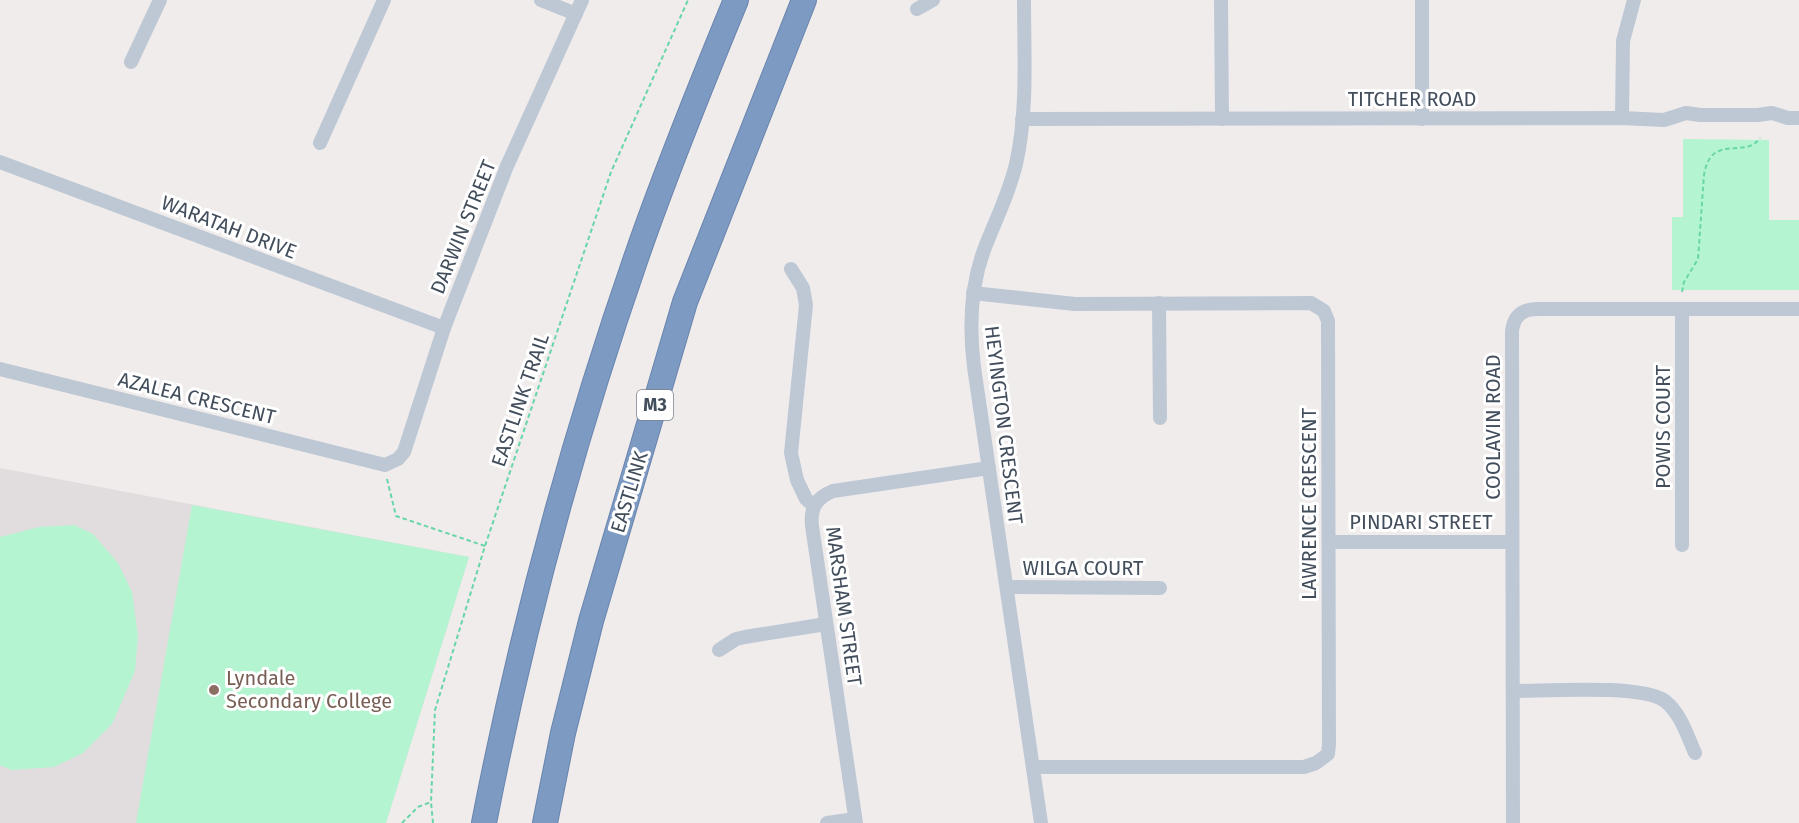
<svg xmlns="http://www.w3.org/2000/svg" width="1799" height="823" font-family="'Fira Sans',sans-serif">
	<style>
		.education { fill: #e1ddde }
		.green { fill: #b4f4d1 }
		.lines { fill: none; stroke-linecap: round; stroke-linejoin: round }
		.motorway-casing { stroke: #6985ae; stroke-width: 26 }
		.path { stroke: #68d6a7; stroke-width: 2; stroke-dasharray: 4.5 3; stroke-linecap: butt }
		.minor { stroke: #bec8d4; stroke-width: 14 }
		.motorway { stroke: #7d9ac2; stroke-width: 24 }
		.education-dot { fill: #8d6e63; stroke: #fff; stroke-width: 2 }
		.labels { text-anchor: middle; stroke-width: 6; stroke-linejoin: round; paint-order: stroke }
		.shield { fill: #fff; stroke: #7b838d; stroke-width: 1.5 }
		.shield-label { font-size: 18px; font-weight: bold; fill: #434e5c }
		.street-label { font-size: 20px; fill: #434e5c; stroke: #fff }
		.education-label { font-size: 20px; fill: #785e54; stroke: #fff; text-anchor: start }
	</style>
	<rect width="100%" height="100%" fill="#f0ecec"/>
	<!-- education -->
	<path class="education" d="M 0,468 L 469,557 L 386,823 L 0,823 Z"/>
	<!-- green -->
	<g class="green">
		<path d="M 1683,139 L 1769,140 L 1769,220 L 1799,220 L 1799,290 L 1672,290 L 1672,217 L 1683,217 Z"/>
		<path d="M 192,505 L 469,557 L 386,823 L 136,823 Z"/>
		<path d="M 74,525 L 93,534 L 118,563 L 132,592 L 138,636 L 135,671 L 112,724 L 83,753 L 54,767 L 11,770 L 0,765 L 0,537 L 39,527 Z"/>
	</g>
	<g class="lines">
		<defs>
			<g id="motorway">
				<path d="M 484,823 C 521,632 572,442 636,258 C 666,171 701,85 736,0"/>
				<path d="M 545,823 L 563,733 L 591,621 L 685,302 L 804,0"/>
			</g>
		</defs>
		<!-- motorway casing -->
		<use href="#motorway" class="motorway-casing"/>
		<!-- path -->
		<g class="path">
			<path d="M 1682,292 L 1684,282 L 1698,259 L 1704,175 C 1711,132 1745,160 1760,138"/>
			<path d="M 387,479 L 396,516 L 485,546"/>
			<path d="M 402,823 L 418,807 L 431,802"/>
			<path d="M 433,823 L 431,802 L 435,710 L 485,546 L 611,172 L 688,0"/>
		</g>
		<!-- minor -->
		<g class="minor">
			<path d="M 541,0 L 576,14"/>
			<path d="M 1024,0 C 1024,54 1028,111 1016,164 C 1009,194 995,221 984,250 C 970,288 969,327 974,367 L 1041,823"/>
			<path d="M 1221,0 L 1222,119"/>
			<path d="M 1422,0 L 1422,119"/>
			<path d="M 917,9 L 933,0"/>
			<path d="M 131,62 L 160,0"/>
			<path d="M 1622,118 L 1623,41 L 1634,0"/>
			<path d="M 1022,119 L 1622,118 L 1664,120 L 1686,113 L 1700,115 L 1758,115 L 1772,113 L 1788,118 L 1799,118"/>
			<path d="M 320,143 L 384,0"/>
			<path d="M 0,162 L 444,328"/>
			<path d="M 791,269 L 803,288 L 806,305 L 791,453 L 797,480 L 806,499 L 813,505"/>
			<path d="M 973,293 L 1075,304 L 1311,303 L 1324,311 L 1328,321 L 1329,744 L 1328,754 L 1316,763 L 1304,767 L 1033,767"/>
			<path d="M 1159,303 L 1160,418"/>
			<path d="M 1682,309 L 1682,545"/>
			<path d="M 0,369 L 385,465 L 398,459 L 404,452 L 444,328 L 507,166 L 582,0"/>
			<path d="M 1329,542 L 1512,542"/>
			<path d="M 1007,587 L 1160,588"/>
			<path d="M 719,650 L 736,639 L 745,637 L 826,624"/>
			<path d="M 1513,691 C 1545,691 1642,684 1665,701 C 1681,714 1687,735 1695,753"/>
			<path d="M 827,823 L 855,819"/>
			<path d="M 856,823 L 812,526 C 810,508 816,498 833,491 L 989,468"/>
			<path d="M 1513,823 L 1512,331 C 1514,315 1523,309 1538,309 L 1799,309"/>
		</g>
		<!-- motorway -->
		<use href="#motorway" class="motorway"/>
	</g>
	<!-- markers -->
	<circle class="education-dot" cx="214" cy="690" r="6"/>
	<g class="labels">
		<!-- shield labels -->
		<rect class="shield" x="637" y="390" width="36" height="30" rx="4.5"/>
		<g class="shield-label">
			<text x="655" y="411">M3</text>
		</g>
		<!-- street labels -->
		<g class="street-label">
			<text x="1412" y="106">TITCHER ROAD</text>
			<text transform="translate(229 227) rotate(21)" y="7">WARATAH DRIVE</text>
			<text transform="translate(463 227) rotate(-68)" y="7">DARWIN STREET</text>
			<text transform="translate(197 398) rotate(14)" y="7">AZALEA CRESCENT</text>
			<text transform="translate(520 400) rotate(-71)" y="7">EASTLINK TRAIL</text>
			<text transform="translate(1004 425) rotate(83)" y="7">HEYINGTON CRESCENT</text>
			<text transform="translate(1493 427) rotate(-90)" y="7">COOLAVIN ROAD</text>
			<text transform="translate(1663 427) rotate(-90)" y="7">POWIS COURT</text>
			<text transform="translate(629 492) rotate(-73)" y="7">EASTLINK</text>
			<text transform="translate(1309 504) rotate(-90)" y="7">LAWRENCE CRESCENT</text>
			<text x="1421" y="529">PINDARI STREET</text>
			<text x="1083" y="575">WILGA COURT</text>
			<text transform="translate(844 606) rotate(82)" y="7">MARSHAM STREET</text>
		</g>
		<!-- education labels -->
		<g class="education-label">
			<text x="226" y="685">Lyndale<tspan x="226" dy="23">Secondary College</tspan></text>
		</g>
	</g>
</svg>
